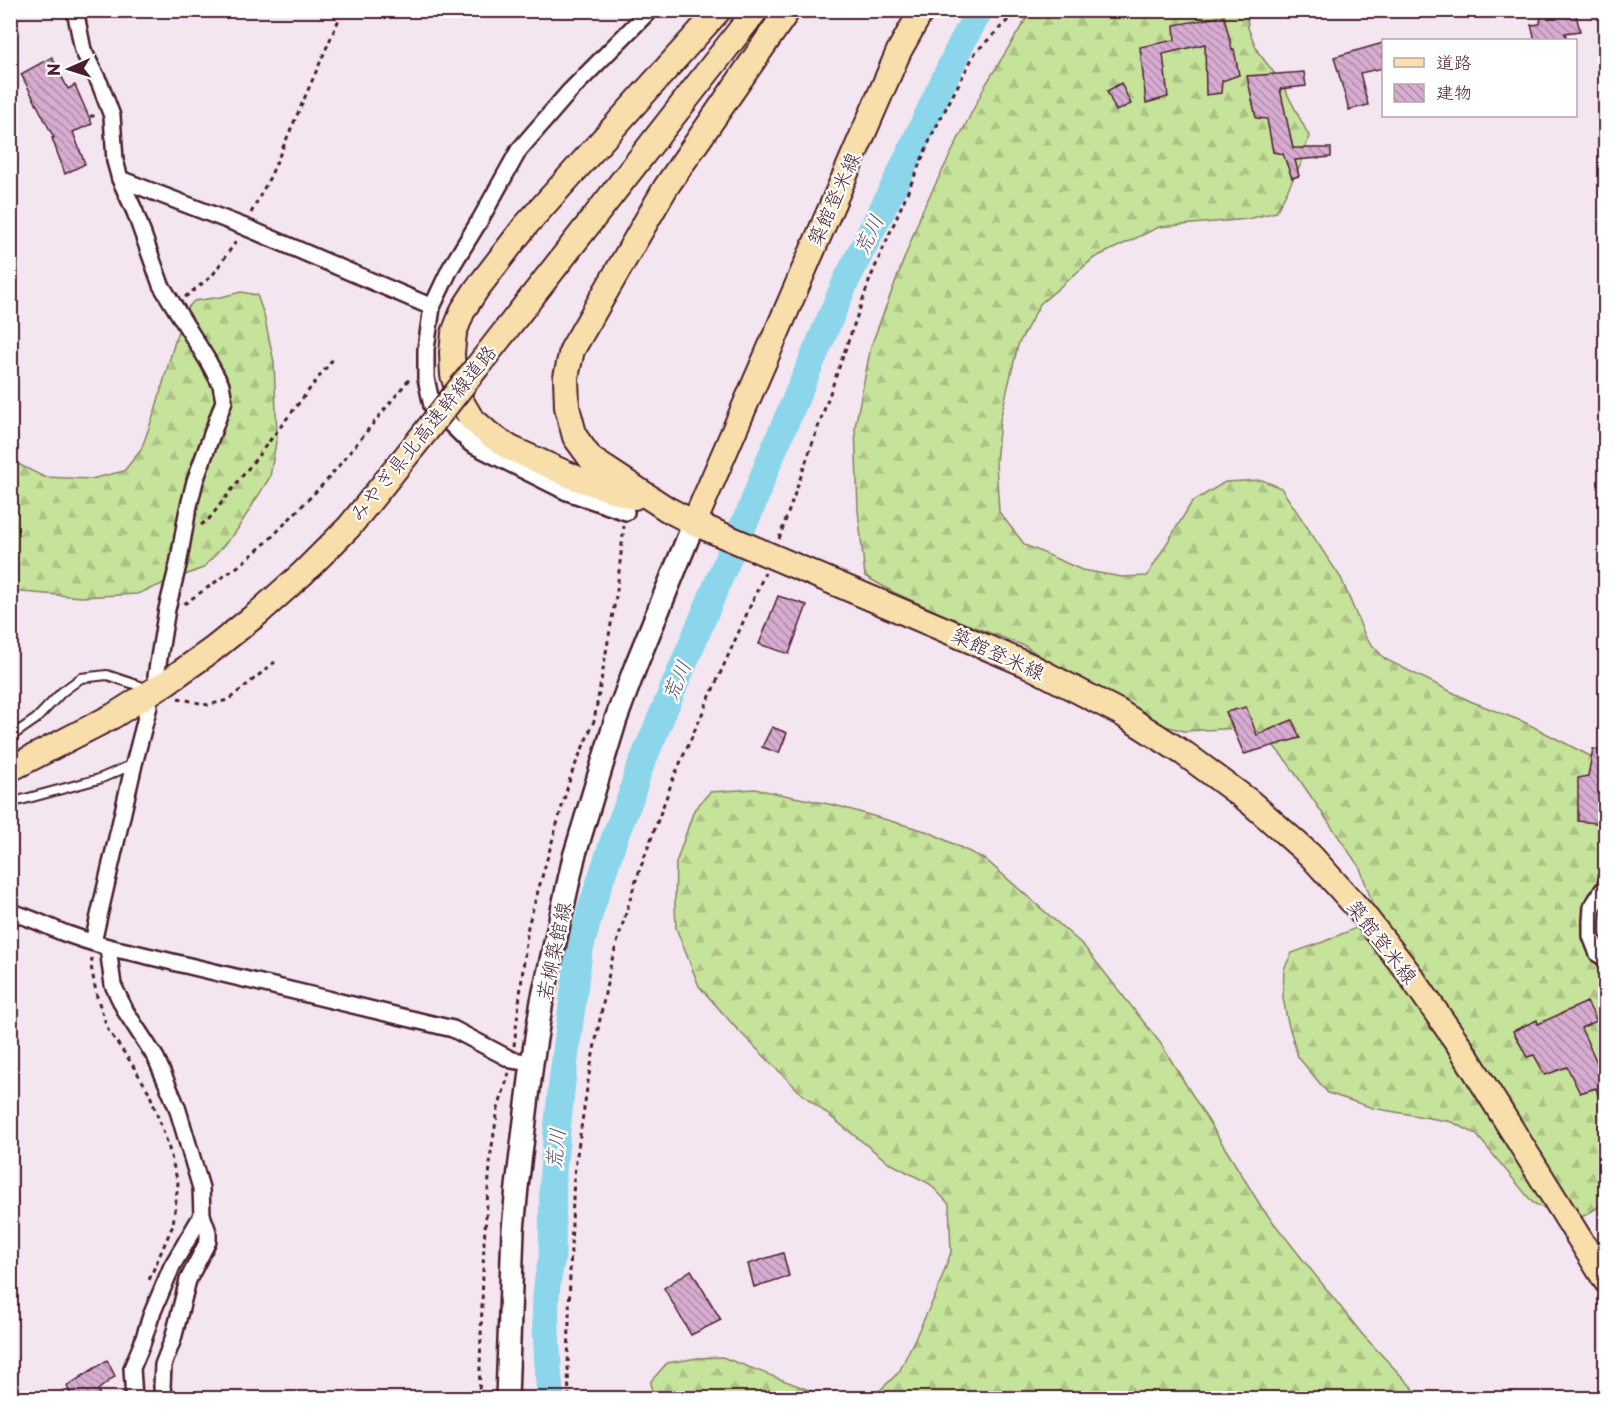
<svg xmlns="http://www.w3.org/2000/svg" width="1616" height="1409" font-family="'Playpen Sans','Klee One',sans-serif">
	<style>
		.forest { fill: url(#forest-firs); stroke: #888163; stroke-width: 1.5 }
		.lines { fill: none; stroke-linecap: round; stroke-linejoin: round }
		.river { stroke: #8bd6eb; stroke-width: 27 }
		.building { fill: url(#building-back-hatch); stroke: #4a1f2b; stroke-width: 1.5 }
		.service-casing { stroke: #4a1f2b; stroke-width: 12 }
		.minor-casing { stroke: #4a1f2b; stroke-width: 20 }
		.secondary-casing { stroke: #4a1f2b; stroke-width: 26 }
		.primary-casing { stroke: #4a1f2b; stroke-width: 28 }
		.path { stroke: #4a1f2b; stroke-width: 3; stroke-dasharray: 4.5 4.5; stroke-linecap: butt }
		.service { stroke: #fff; stroke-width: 8 }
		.minor { stroke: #fff; stroke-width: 15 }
		.secondary { stroke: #fff; stroke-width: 21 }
		.primary { stroke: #f8deab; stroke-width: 24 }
		.primary-bridge-casing { stroke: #4a1f2b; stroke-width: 28; stroke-linecap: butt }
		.primary-bridge { stroke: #f8deab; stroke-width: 24 }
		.labels { text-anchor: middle; stroke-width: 4.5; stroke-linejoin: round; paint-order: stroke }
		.street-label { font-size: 20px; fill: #4a1f2b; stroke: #fff }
		.water-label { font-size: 21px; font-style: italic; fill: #5e5665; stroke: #fff }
	</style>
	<defs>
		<pattern id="forest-firs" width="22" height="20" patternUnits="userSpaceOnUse" patternTransform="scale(1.5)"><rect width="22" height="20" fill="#c6e39b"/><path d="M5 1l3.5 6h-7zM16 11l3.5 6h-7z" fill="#acc286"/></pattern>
		<pattern id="building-back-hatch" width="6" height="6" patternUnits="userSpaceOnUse" patternTransform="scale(1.5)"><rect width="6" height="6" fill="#d7acd1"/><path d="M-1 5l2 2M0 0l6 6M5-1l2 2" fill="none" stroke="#b08baa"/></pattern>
	</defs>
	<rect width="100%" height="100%" fill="#f3e6f1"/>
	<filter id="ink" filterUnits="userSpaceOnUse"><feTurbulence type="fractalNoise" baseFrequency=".0167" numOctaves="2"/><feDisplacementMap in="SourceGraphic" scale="12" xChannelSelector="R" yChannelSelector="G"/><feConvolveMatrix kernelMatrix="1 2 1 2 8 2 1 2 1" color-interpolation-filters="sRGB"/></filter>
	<g filter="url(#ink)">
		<!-- forest -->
		<g class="forest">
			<path d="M 1031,11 L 1247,11 L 1248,28 L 1258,52 L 1281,82 L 1309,136 L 1301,164 L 1276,212 L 1248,219 L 1159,227 L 1094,258 L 1040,304 L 1018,345 L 1000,420 L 996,463 L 999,512 L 1025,545 L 1082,570 L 1122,577 L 1147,576 L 1192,502 L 1225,482 L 1262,480 L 1281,488 L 1341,578 L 1366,638 L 1385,659 L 1470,701 L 1524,722 L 1590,756 L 1605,766 L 1605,1203 L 1582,1217 L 1565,1218 L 1533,1203 L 1476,1134 L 1452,1122 L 1373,1108 L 1328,1093 L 1298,1057 L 1287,1019 L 1283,998 L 1284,969 L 1292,953 L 1323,942 L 1363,925 L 1371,913 L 1371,899 L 1360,868 L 1288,763 L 1263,733 L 1242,728 L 1184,731 L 1154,723 L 1063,671 L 1025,646 L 953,619 L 893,592 L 865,576 L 858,510 L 855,427 L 871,346 L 923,209 L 986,84 Z"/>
			<path d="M 241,292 L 257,295 L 264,315 L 274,362 L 277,436 L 270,477 L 235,533 L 203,568 L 137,594 L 81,597 L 11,591 L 10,460 L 44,477 L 91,479 L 124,471 L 141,450 L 155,411 L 183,313 L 194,301 L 221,297 Z"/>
			<path d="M 755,789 L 838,806 L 929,832 L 986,860 L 1083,945 L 1161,1044 L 1262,1208 L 1362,1334 L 1422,1398 L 872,1398 L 899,1372 L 936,1294 L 951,1252 L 949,1204 L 930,1184 L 888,1162 L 802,1094 L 736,1028 L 699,986 L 676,928 L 675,904 L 676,863 L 694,810 L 710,792 Z"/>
			<path d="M 722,1357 L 817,1393 L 853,1398 L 652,1398 L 651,1381 L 667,1363 L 698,1358 Z"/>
		</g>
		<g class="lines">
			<!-- river -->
			<path class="river" d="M 551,1398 C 548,1382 548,1364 547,1347 C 545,1318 544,1288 552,1259 L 553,1171 L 562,1082 L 579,953 L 591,909 L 615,836 L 630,799 L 638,772 L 729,556 L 750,511 L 769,461 L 846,281 L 897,180 L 961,44 L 980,10"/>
		</g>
		<!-- building -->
		<g class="building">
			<path d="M 1569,10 L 1575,10 L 1580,31 L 1565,33 L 1567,40 L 1535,40 L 1531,25 L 1540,24 L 1541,14 Z"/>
			<path d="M 1224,16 L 1232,50 L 1234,49 L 1239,75 L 1222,81 L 1221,93 L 1206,95 L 1205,44 L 1163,54 L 1168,97 L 1146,103 L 1140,47 L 1175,40 L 1174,25 Z"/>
			<path d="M 1383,43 L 1383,68 L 1360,73 L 1368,105 L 1349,110 L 1334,57 Z"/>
			<path d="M 52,57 L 68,89 L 75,85 L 92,124 L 73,132 L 85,164 L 65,174 L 52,138 L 54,138 L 21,74 Z"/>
			<path d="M 1304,72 L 1306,86 L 1280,89 L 1293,148 L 1331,148 L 1331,157 L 1295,160 L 1299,176 L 1292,178 L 1283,154 L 1273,152 L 1267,119 L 1256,118 L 1247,76 Z"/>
			<path d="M 1121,83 L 1131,104 L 1116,111 L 1107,91 Z"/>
			<path d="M 778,596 L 807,605 L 789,654 L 759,644 Z"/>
			<path d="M 1246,707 L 1257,735 L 1292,720 L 1300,738 L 1244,754 L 1226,712 Z"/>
			<path d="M 772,727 L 787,733 L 779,753 L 762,747 Z"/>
			<path d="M 1593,749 L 1605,750 L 1605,824 L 1578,821 L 1578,778 L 1588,776 Z"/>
			<path d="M 1587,1002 L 1597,1021 L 1581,1028 L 1605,1080 L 1605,1109 L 1603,1110 L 1596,1088 L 1580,1093 L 1567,1067 L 1545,1075 L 1534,1055 L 1527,1057 L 1513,1031 L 1537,1020 L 1538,1024 Z"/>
			<path d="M 783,1253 L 789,1276 L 754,1287 L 748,1264 Z"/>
			<path d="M 691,1270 L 721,1320 L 691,1335 L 664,1288 Z"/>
			<path d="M 107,1360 L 115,1376 L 98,1390 L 101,1398 L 72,1398 L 67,1386 Z"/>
		</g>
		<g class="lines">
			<defs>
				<g id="service">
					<path d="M 10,737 L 36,719 L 62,692 L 81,678 L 107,675 L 140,686"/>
					<path d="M 10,803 L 99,779 L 134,764"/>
				</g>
				<g id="minor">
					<path d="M 75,10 L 83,50 L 100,84 L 112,116 L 115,161 L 120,179 L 135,212 L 161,285 L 208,361 L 221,385 L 224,401 L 195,481 L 187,514 L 178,565 L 167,609 L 156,676"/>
					<path d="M 120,179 L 245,227 L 432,307"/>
					<path d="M 626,512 L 567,492 L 471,444 L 432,406 L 426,378 L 426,349 L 432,307 L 450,269 L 480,220 L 519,150 L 569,92 L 650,10"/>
					<path d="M 1606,885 L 1592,907 L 1591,921 L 1591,936 L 1598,954 L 1606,959"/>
					<path d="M 10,912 C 31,917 48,927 67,934 C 89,942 112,949 135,953 L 453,1029 L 512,1060 L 532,1063"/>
					<path d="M 93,942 L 134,764 L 149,706"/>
					<path d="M 108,948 L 113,985 L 126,1012 L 156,1058 L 177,1107 L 201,1188 L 202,1215 L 208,1232 L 208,1241 L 188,1280 L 173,1339 L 163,1365 L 162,1387 L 164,1398"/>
					<path d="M 134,1398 L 132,1368 L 142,1344 L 151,1316 L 172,1266 L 202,1215"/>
				</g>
				<path id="secondary" d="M 507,1398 L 513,1230 L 517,1187 L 532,1063 L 542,1001 L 574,857 L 616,719 L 636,665 L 694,523"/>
				<g id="primary">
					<path d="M 788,10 L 666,187 L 572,350 L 566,377 L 567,407 L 575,437 L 591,459 L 667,509 L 694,523 L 1028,665 L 1119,712 L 1185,754 L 1250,802 L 1311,856 L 1363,914 L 1408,972 L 1459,1045 L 1606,1281"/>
					<path d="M 477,367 L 756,10"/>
					<path d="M 634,497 L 576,478 L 510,448 L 489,434 L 471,418 L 461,401 L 453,375 L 452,353 L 454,333 L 463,310 L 476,290 L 526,225 L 719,10"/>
					<path d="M 694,523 L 899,51 L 922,10"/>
					<path d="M 10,769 L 113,716 L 167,682 L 212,650 L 257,614 L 302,574 L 349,527 L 427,430"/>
				</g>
			</defs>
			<!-- service casing -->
			<use href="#service" class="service-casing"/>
			<!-- minor casing -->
			<use href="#minor" class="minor-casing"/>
			<!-- secondary casing -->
			<use href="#secondary" class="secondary-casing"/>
			<!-- primary casing -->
			<use href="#primary" class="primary-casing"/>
			<!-- path -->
			<g class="path">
				<path d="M 90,116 L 98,116"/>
				<path d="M 251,213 L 270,177 L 343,10"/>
				<path d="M 185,297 L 212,276 L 237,240"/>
				<path d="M 201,525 L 209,519 L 333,359"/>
				<path d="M 779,539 L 870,279 L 933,133 L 975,53 L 1018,10"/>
				<path d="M 184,604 L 240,565 L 268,541 L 328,479 L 411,377"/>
				<path d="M 178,698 L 208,705 L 228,700 L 275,662"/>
				<path d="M 92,958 L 91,966 L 97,997 L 108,1030 L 130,1061 L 149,1092 L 168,1145 L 178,1183 L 173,1225 L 149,1280"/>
				<path d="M 514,1046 L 528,926 L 571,775 L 594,721 L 617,590 L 624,526"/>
				<path d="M 479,1398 L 484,1242 L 491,1152 L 498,1109 L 509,1073"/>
				<path d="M 569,1398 L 568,1369 L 570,1272 L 574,1175 L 589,1075 L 611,963 L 635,883 L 673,779 L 765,573"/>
			</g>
			<!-- service -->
			<use href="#service" class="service"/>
			<!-- minor -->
			<use href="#minor" class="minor"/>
			<!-- secondary -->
			<use href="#secondary" class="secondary"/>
			<!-- primary -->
			<use href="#primary" class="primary"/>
			<defs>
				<path id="primary-bridge" d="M 427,430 L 477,367"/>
			</defs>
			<!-- primary-bridge casing -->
			<use href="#primary-bridge" class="primary-bridge-casing"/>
			<!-- primary-bridge -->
			<use href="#primary-bridge" class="primary-bridge"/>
		</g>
	</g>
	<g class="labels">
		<!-- street labels -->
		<g class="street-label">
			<text transform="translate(834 199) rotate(-66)" y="7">築館登米線</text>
			<text transform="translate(423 433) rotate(-51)" y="7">みやぎ県北高速幹線道路</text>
			<text transform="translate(998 654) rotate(24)" y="7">築館登米線</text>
			<text transform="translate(1382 942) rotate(52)" y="7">築館登米線</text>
			<text transform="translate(554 951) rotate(-78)" y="7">若柳築館線</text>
		</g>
		<!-- water labels -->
		<g class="water-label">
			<text transform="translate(869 235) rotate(-64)" y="7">荒川</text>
			<text transform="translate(677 681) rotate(-67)" y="7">荒川</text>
			<text transform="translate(556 1149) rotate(-84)" y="7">荒川</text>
		</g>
	</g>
	<!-- margin -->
	<rect width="1616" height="1409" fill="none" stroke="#fff" stroke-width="36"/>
	<rect x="18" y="18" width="1580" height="1373" fill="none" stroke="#4a1f2b" stroke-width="2" filter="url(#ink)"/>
	<!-- legend -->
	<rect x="1382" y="39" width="195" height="78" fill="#ffffff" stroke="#b7a5aa" stroke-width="1.5"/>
	<rect x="1394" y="58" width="30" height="9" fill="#f8deab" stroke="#b7a5aa" stroke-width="1.5"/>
	<text x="1436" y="69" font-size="18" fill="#4a1f2b">道路</text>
	<rect x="1394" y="84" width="30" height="18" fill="url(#building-back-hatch)" stroke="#b7a5aa" stroke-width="1.5"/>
	<text x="1436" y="99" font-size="18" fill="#4a1f2b">建物</text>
	<!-- north arrow -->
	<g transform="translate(69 69) rotate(267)" stroke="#ffffff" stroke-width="4.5" paint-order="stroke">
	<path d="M0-4.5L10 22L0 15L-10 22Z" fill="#4a1f2b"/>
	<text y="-9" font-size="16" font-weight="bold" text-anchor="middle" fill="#4a1f2b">N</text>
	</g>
</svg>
